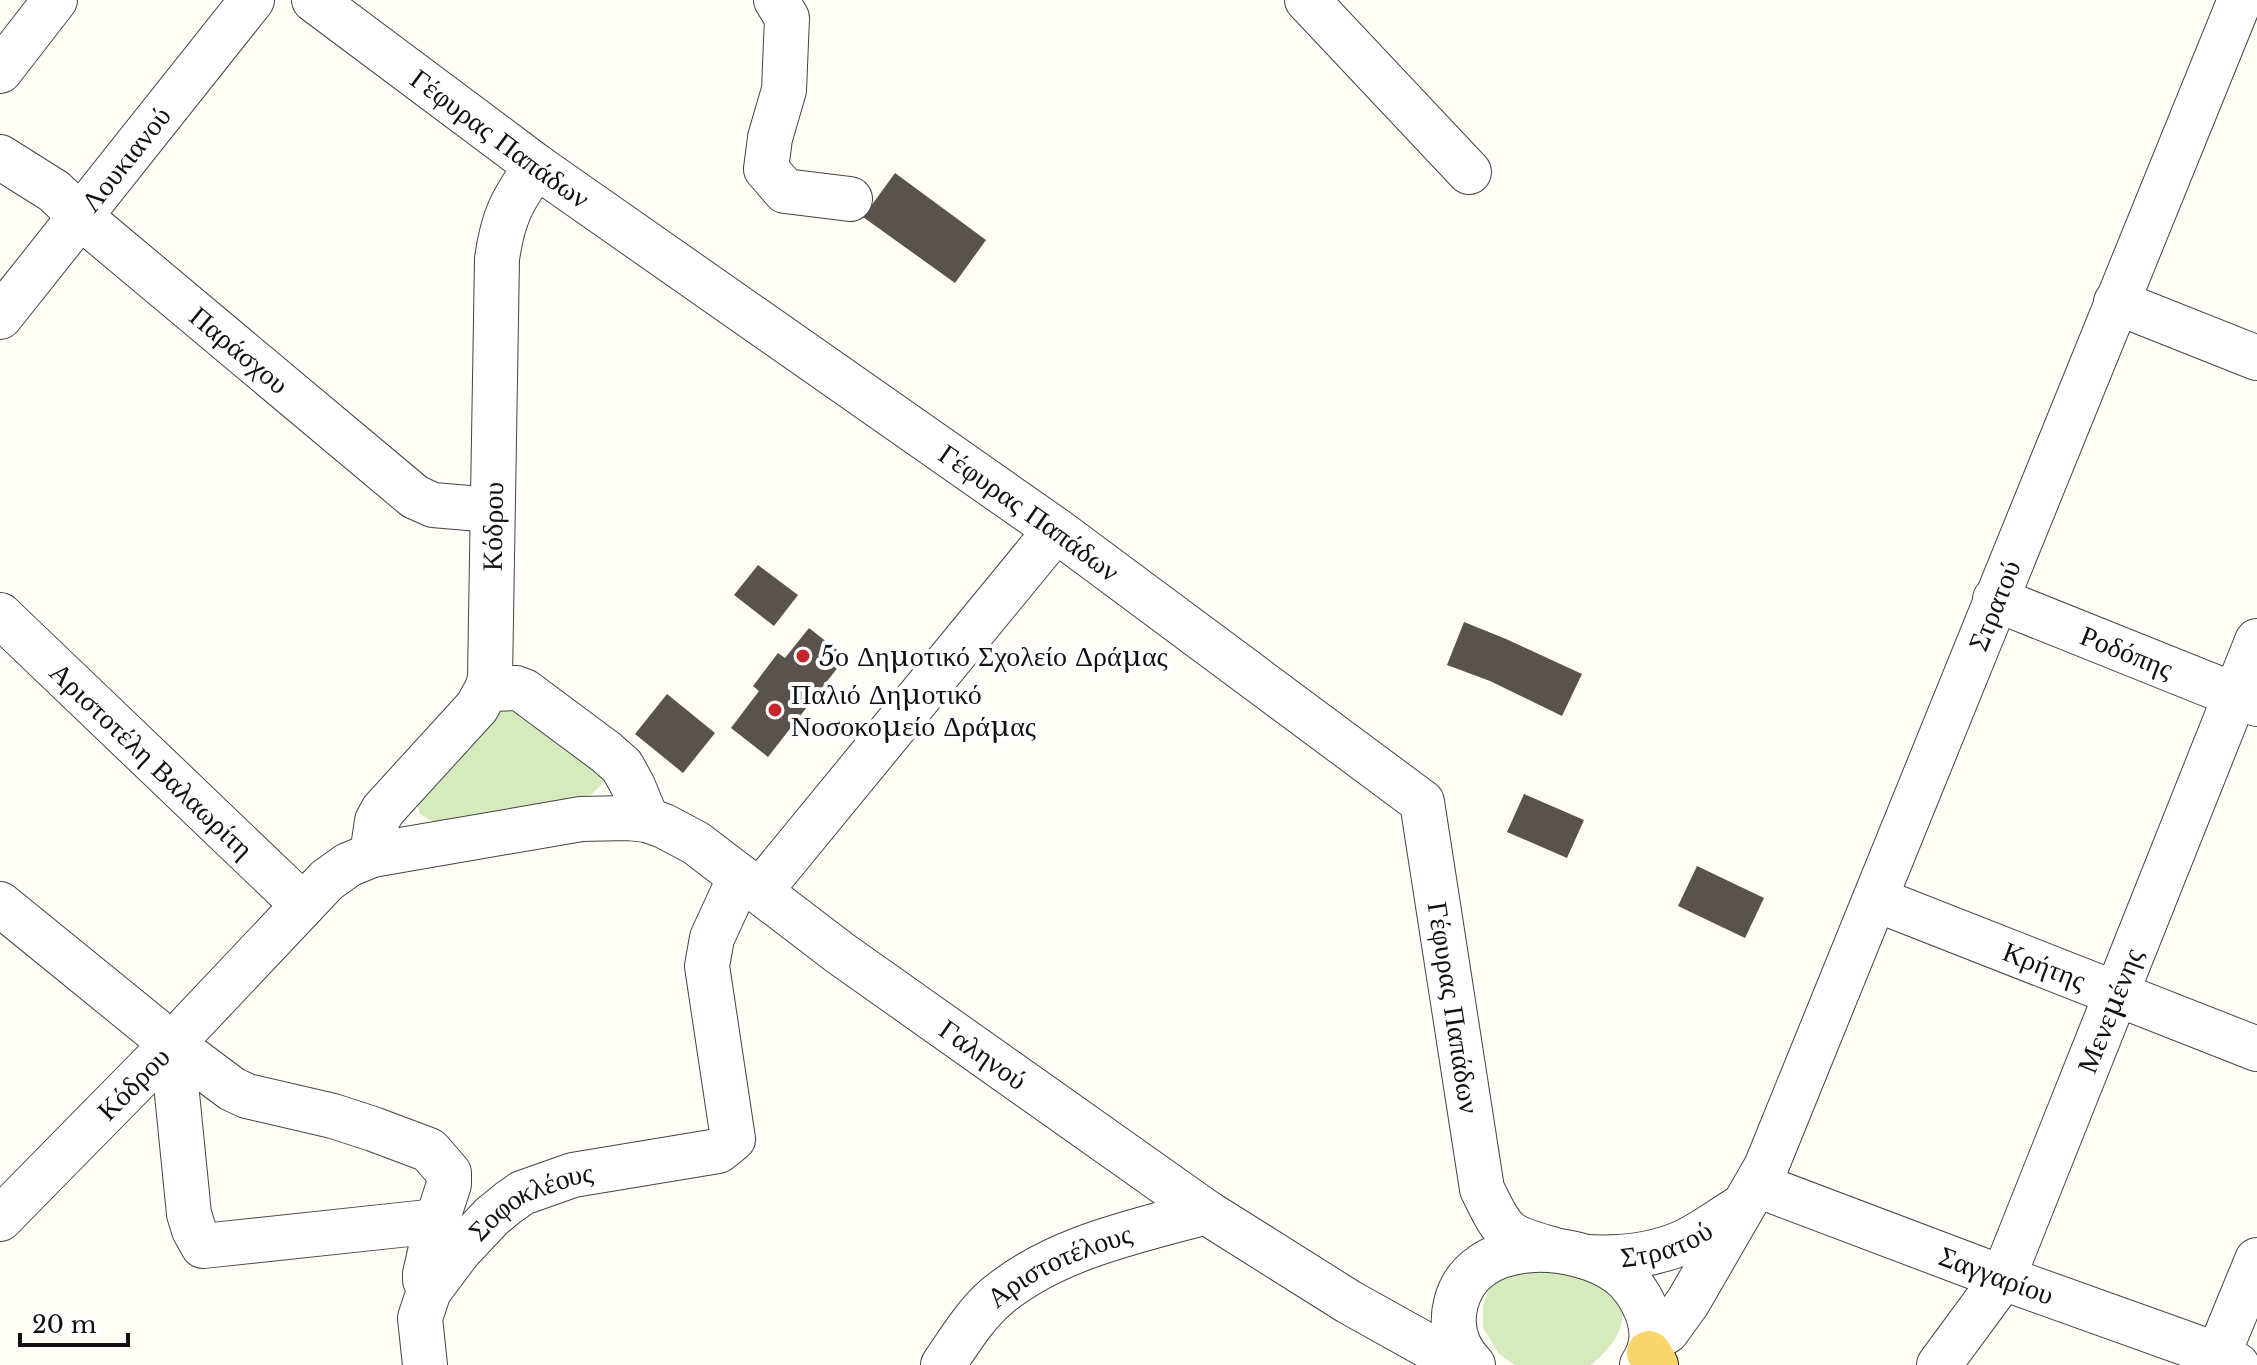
<svg xmlns="http://www.w3.org/2000/svg" width="2257" height="1365" font-family="'Libre Baskerville',serif">
	<style>
		.green { fill: #d5ebbd }
		.building { fill: #5a524d }
		.lines { fill: none; stroke-linecap: round; stroke-linejoin: round }
		.minor-casing { stroke: #444; stroke-width: 46 }
		.major-casing { stroke: #222; stroke-width: 46 }
		.minor { stroke: #fff; stroke-width: 44 }
		.major { stroke: #f9d66b; stroke-width: 44 }
		.poi-dot { fill: #c4262e; stroke: #fff; stroke-width: 3 }
		.labels { text-anchor: middle; stroke-width: 8; stroke-linejoin: round; paint-order: stroke }
		.street-label { font-size: 28px; fill: #111; stroke: #fff }
		.poi-label { font-size: 28px; fill: #111; stroke: #fff; text-anchor: start }
	</style>
	<rect width="100%" height="100%" fill="#fffdf5"/>
	<!-- green -->
	<g class="green">
		<path d="M 506,705 L 606,775 L 603,783 L 591,795 L 486,816 L 436,823 L 420,814 L 417,802 L 498,710 Z"/>
		<path d="M 1549,1268 L 1604,1286 L 1622,1308 C 1625,1333 1609,1349 1591,1365 L 1515,1365 L 1499,1354 L 1483,1328 L 1483,1306 L 1490,1286 L 1497,1279 Z"/>
	</g>
	<!-- building -->
	<g class="building">
		<path d="M 895,173 L 986,240 L 955,283 L 863,217 Z"/>
		<path d="M 758,565 L 798,595 L 774,626 L 734,595 Z"/>
		<path d="M 1464,622 L 1506,639 L 1582,674 L 1562,716 L 1490,681 L 1447,665 Z"/>
		<path d="M 809,628 L 846,657 L 768,757 L 731,728 L 759,691 L 753,686 L 778,653 L 785,658 Z"/>
		<path d="M 667,694 L 715,733 L 683,773 L 635,734 Z"/>
		<path d="M 1524,794 L 1584,820 L 1567,858 L 1507,832 Z"/>
		<path d="M 1697,866 L 1764,898 L 1745,938 L 1678,906 Z"/>
	</g>
	<g class="lines">
		<defs>
			<g id="minor">
				<path id="s1" d="M 314,0 L 536,166 L 1056,530 L 1422,802 L 1482,1189 C 1504,1233 1503,1236 1552,1249"/>
				<path d="M 776,0 L 787,18 L 784,90 L 770,138 L 766,169 L 785,191 L 850,199"/>
				<path d="M 1307,0 L 1469,172"/>
				<path d="M 0,71 L 55,0"/>
				<path id="s2" d="M 0,157 L 54,191 L 89,224 L 415,497 L 433,505 L 492,510"/>
				<path d="M 2116,302 L 2257,358"/>
				<path id="s3" d="M 0,317 L 252,0"/>
				<path id="s4" d="M 1995,599 L 2257,704"/>
				<path id="s5" d="M 0,615 L 303,905"/>
				<path d="M 487,689 L 516,688 L 524,691 L 606,752 L 622,766 L 633,786 L 647,820"/>
				<path id="s6" d="M 372,855 L 377,821 L 383,810 L 477,707 L 487,689 L 490,678 L 497,259 C 503,216 512,201 536,166"/>
				<path d="M 760,891 L 1056,530"/>
				<path id="s7" d="M 1875,899 L 2257,1049"/>
				<path d="M 0,904 L 172,1044 L 232,1089 L 247,1096 L 333,1116 L 373,1129 L 429,1150 L 449,1173 L 449,1184 L 437,1221 L 425,1274 L 425,1280 L 430,1287"/>
				<path d="M 172,1044 L 189,1214 L 194,1230 L 203,1246 L 437,1221"/>
				<path id="s8" d="M 1757,1185 L 2003,1278 L 2218,1355 L 2237,1365"/>
				<path id="s9" d="M 0,1219 L 172,1044 L 327,880 L 348,865 L 372,855 L 581,819 L 628,818 L 647,820 L 664,826 L 696,843 L 840,953 L 1206,1212 L 1349,1302 L 1462,1365"/>
				<path id="s10" d="M 1586,1257 C 1620,1259 1652,1256 1684,1242 C 1703,1233 1720,1220 1738,1209"/>
				<path id="s11" d="M 1652,1341 L 1667,1331 L 1688,1302 L 1766,1167 L 2240,0"/>
				<path d="M 2218,1355 L 2257,1260"/>
				<path id="s12" d="M 425,1365 L 420,1318 L 429,1291 L 459,1251 L 492,1216 L 508,1203 L 522,1193 L 573,1175 L 718,1151 L 733,1139 L 707,966 L 712,938 L 740,877"/>
				<path id="s13" d="M 943,1365 C 959,1342 974,1316 996,1297 C 1054,1248 1134,1232 1206,1212"/>
				<path d="M 1473,1365 C 1456,1348 1450,1326 1456,1303 C 1473,1236 1573,1240 1619,1273 C 1632,1283 1641,1297 1647,1312 C 1654,1332 1653,1348 1642,1365"/>
				<path id="s14" d="M 1939,1365 L 2003,1278 L 2257,641"/>
			</g>
			<path id="major" d="M 1649,1353 L 1656,1365"/>
		</defs>
		<!-- minor casing -->
		<use href="#minor" class="minor-casing"/>
		<!-- major casing -->
		<use href="#major" class="major-casing"/>
		<!-- minor -->
		<use href="#minor" class="minor"/>
		<!-- major -->
		<use href="#major" class="major"/>
	</g>
	<!-- markers -->
	<g class="poi-dot">
		<circle cx="803" cy="656" r="8"/>
		<circle cx="775" cy="710" r="8"/>
	</g>
	<g class="labels">
		<!-- street labels -->
		<g class="street-label">
			<text dy="10" stroke="none"><textPath href="#s1" startOffset="232">Γέφυρας Παπάδων</textPath></text>
			<text dy="10" stroke="none"><textPath href="#s3" startOffset="202">Λουκιανού</textPath></text>
			<text dy="10" stroke="none"><textPath href="#s2" startOffset="308">Παράσχου</textPath></text>
			<text dy="10" stroke="none"><textPath href="#s1" startOffset="880">Γέφυρας Παπάδων</textPath></text>
			<text dy="10" stroke="none"><textPath href="#s6" startOffset="370">Κόδρου</textPath></text>
			<text dy="10" stroke="none"><textPath href="#s11" startOffset="816">Στρατού</textPath></text>
			<text dy="10" stroke="none"><textPath href="#s4" startOffset="142">Ροδόπης</textPath></text>
			<text dy="10" stroke="none"><textPath href="#s5" startOffset="210">Αριστοτέλη Βαλαωρίτη</textPath></text>
			<text dy="10" stroke="none"><textPath href="#s7" startOffset="182">Κρήτης</textPath></text>
			<text dy="10" stroke="none"><textPath href="#s1" startOffset="1576">Γέφυρας Παπάδων</textPath></text>
			<text dy="10" stroke="none"><textPath href="#s14" startOffset="396">Μενεμένης</textPath></text>
			<text dy="10" stroke="none"><textPath href="#s9" startOffset="1212">Γαληνού</textPath></text>
			<text dy="10" stroke="none"><textPath href="#s9" startOffset="190">Κόδρου</textPath></text>
			<text dy="10" stroke="none"><textPath href="#s12" startOffset="216">Σοφοκλέους</textPath></text>
			<text dy="10" stroke="none"><textPath href="#s10" startOffset="82">Στρατού</textPath></text>
			<text dy="10" stroke="none"><textPath href="#s13" startOffset="158">Αριστοτέλους</textPath></text>
			<text dy="10" stroke="none"><textPath href="#s8" startOffset="256">Σαγγαρίου</textPath></text>
		</g>
		<!-- poi labels -->
		<g class="poi-label">
			<text x="819" y="666">5ο Δημοτικό Σχολείο Δράμας</text>
			<text x="791" y="704">Παλιό Δημοτικό<tspan x="791" dy="32">Νοσοκομείο Δράμας</tspan></text>
		</g>
	</g>
	<!-- scale -->
	<path d="M20 1333v12h108v-12" fill="none" stroke="#111111" stroke-width="4"/>
	<text x="32" y="1333" font-size="24" fill="#111111" stroke="#ffffff" stroke-width="6" paint-order="stroke">20 m</text>
</svg>
